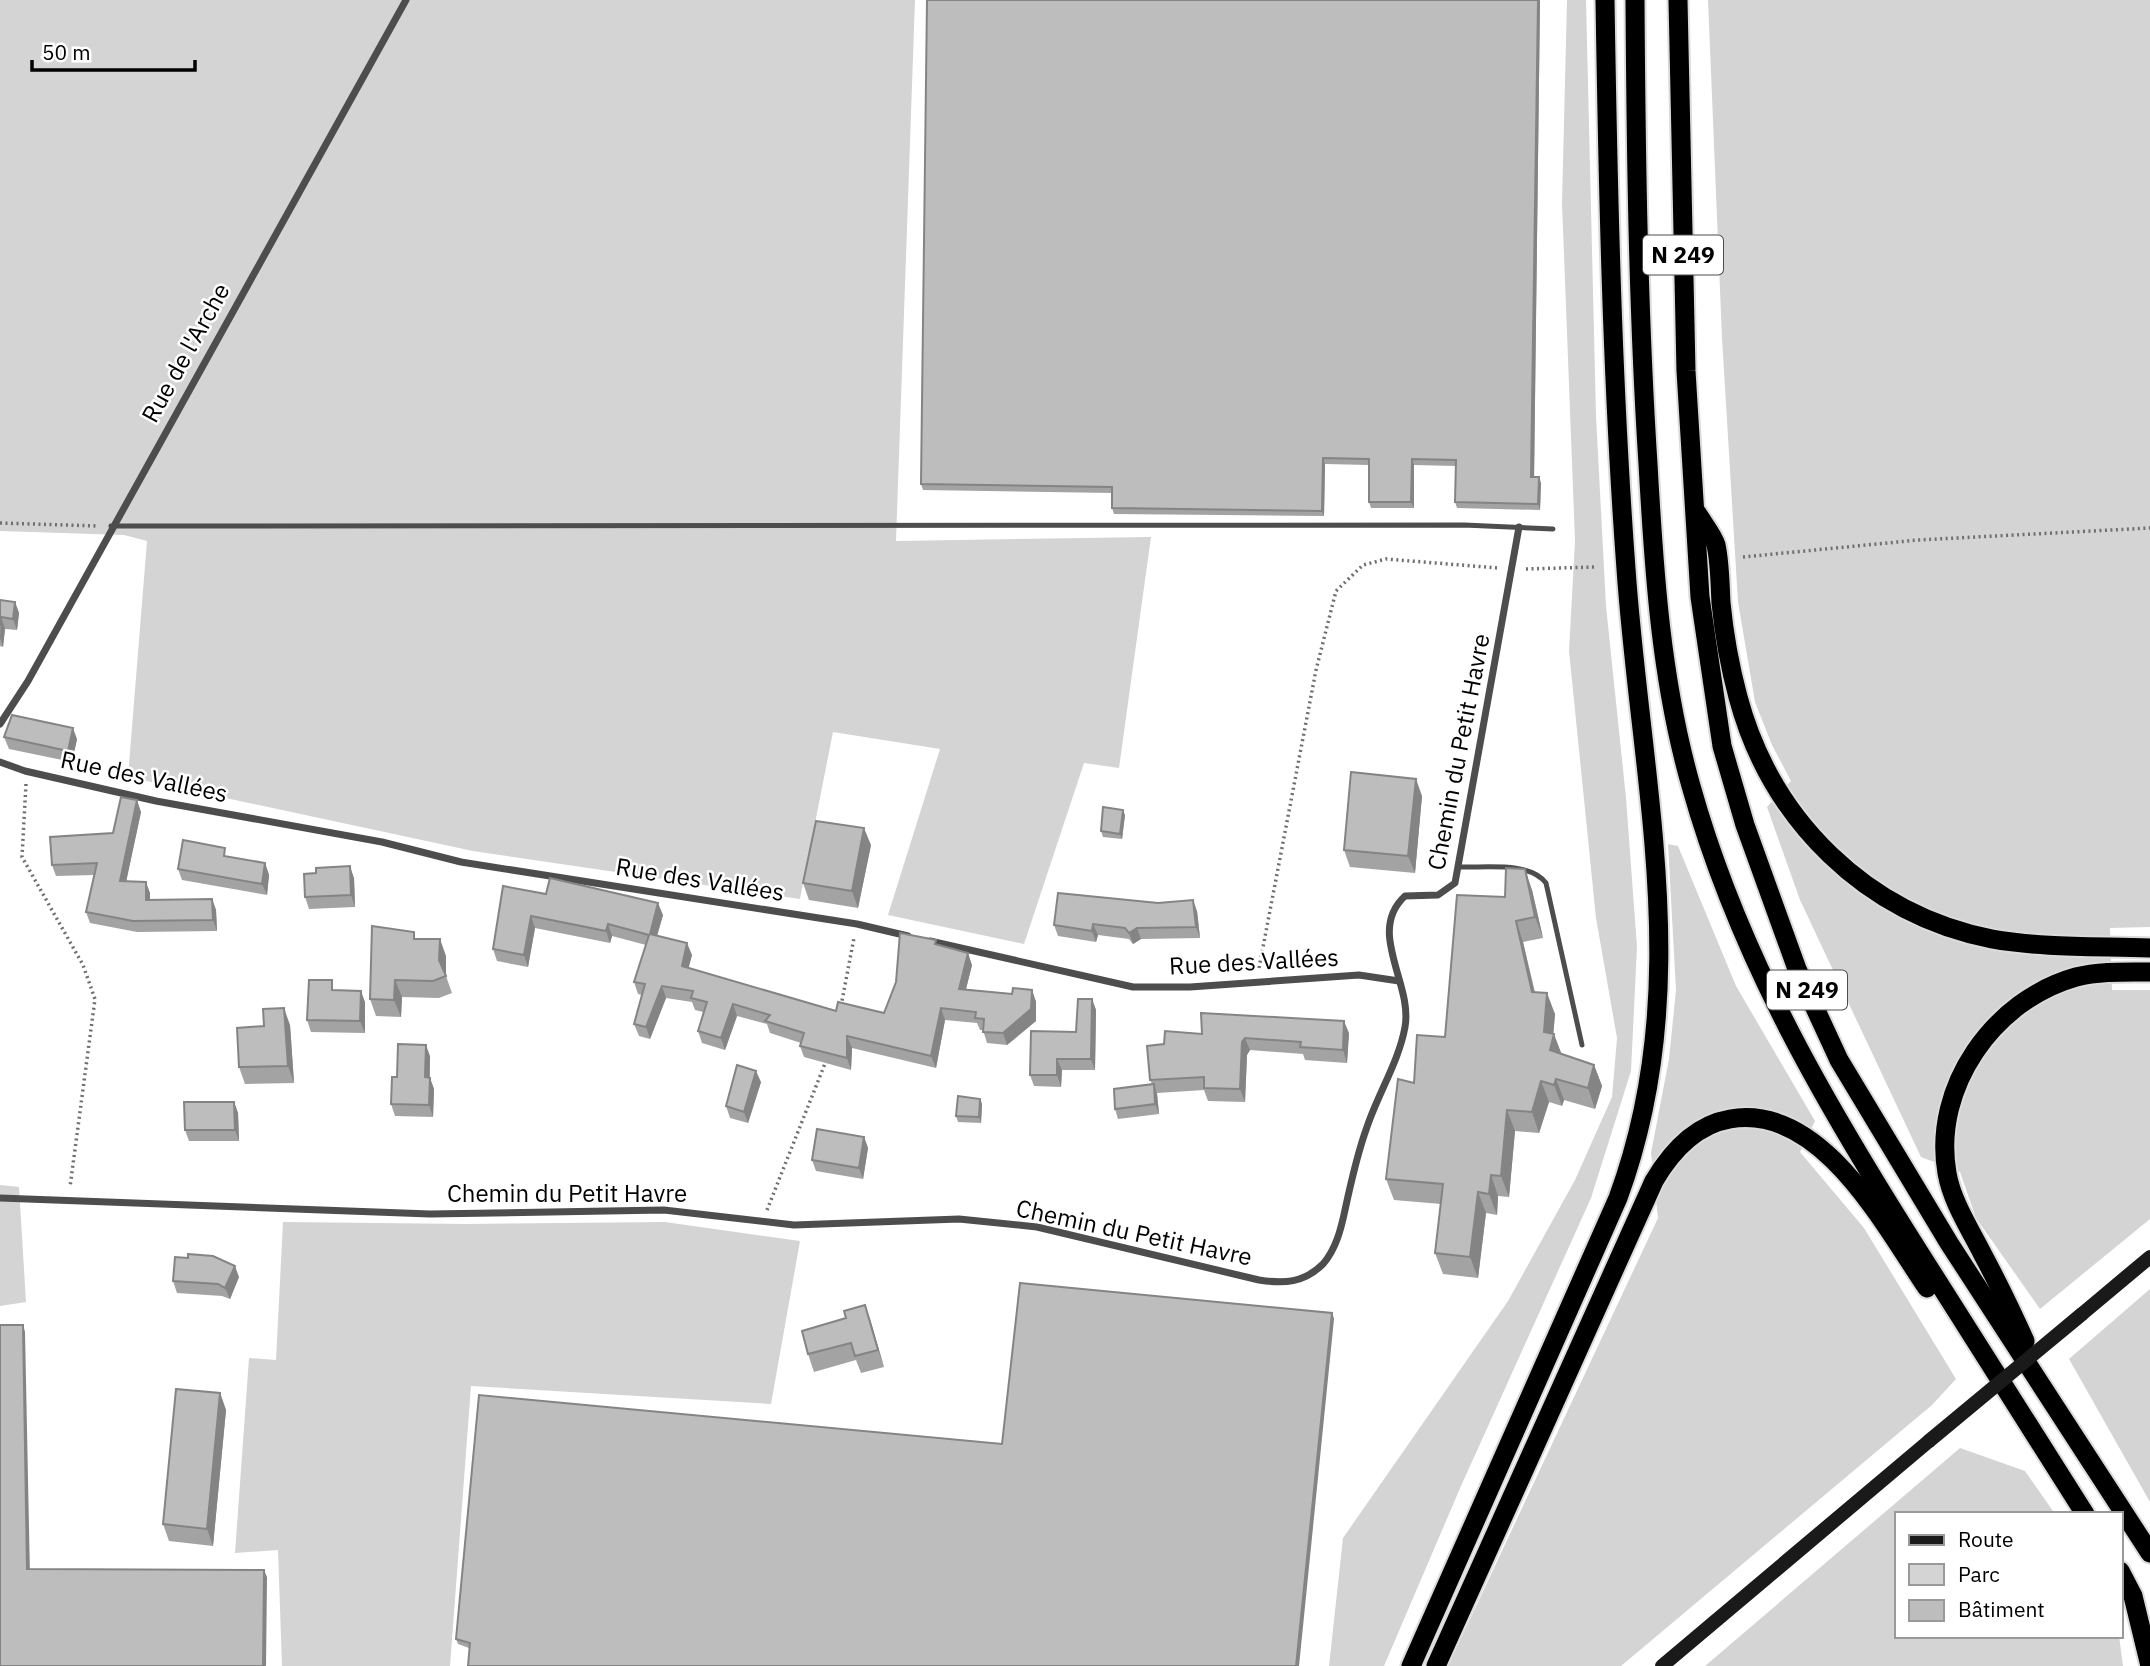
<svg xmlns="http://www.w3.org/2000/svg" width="2150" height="1666" font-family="'IBM Plex Sans',sans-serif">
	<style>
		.green { fill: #d4d4d4 }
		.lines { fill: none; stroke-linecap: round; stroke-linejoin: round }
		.trunk-casing { stroke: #dbdbdb; stroke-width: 23 }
		.path { stroke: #6f6f6f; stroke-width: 3.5; stroke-dasharray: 2 3.5; stroke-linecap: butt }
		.service { stroke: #4d4d4d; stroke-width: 5 }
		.minor { stroke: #4d4d4d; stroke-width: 7 }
		.secondary { stroke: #1a1a1a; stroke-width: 14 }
		.trunk { stroke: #000; stroke-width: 19 }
		.secondary-bridge { stroke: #1a1a1a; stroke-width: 14 }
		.wall { fill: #a3a3a3 }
		.shaded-wall { fill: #848484 }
		.building { fill: #bdbdbd; stroke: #848484; stroke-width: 2 }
		.labels { text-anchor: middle; stroke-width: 5; stroke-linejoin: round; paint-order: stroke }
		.shield { fill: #fff; stroke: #4c4c4c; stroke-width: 2 }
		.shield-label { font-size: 23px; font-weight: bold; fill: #000 }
		.street-label { font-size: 24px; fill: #000; stroke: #fff }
	</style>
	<rect width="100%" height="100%" fill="#fff"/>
	<!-- green -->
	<g class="green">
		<path d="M 0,0 L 915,0 L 896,541 L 1151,537 L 1119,768 L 1084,763 L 1024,944 L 888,915 L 940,749 L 833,732 L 800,899 L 473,851 L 128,777 L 147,541 L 124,535 L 0,531 Z"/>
		<path d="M 1567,0 L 1586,0 L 1596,416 L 1606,606 L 1626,798 L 1637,947 L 1631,1071 L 1591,1198 L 1461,1486 L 1384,1666 L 1329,1666 L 1343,1538 L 1508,1301 L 1575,1180 L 1612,1097 L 1617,1038 L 1596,918 L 1569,651 L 1575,541 L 1562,203 Z"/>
		<path d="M 1708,0 L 2150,0 L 2150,927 L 2110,928 L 2112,990 L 2150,990 L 2150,1219 L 2040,1309 L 1976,1218 L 1960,1172 L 1921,1157 L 1800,900 L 1767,807 L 1791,781 L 1772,745 L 1755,702 L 1738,602 L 1722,338 Z"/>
		<path d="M 1668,844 L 1678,846 L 1736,986 L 1815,1121 L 1800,1152 L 1864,1228 L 1956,1379 L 1932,1405 L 1621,1666 L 1448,1666 L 1658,1218 L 1651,1153 L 1669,1059 L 1676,990 Z"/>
		<path d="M 0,1185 L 19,1187 L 26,1302 L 0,1306 Z"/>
		<path d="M 283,1222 L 468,1224 L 665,1222 L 800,1241 L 771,1404 L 471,1386 L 450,1666 L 282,1666 L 278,1550 L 235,1553 L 249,1358 L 276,1360 Z"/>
		<path d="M 2150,1289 L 2150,1502 L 2069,1359 Z"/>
		<path d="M 1960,1448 L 2025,1471 L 2055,1514 L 1896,1514 L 1896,1636 L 2119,1636 L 2123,1666 L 1705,1666 Z"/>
	</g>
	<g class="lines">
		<defs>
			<g id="trunk">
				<path d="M 1635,0 C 1636,155 1638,309 1648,464 C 1654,572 1661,681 1691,786 C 1740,961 1831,1114 1928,1266 C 1980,1349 2033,1431 2085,1514"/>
				<path d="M 1678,0 L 1686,371 L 1700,597 L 1722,746 L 1745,825 L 1797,969 L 1839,1060 L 1949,1243 L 2150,1553"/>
				<path d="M 1697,513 C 1703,523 1713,535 1716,545 C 1720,563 1720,585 1721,603 C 1724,634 1730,667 1738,697 C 1771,820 1866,914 1992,939 C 2043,948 2097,946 2150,948"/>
				<path d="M 2025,1341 C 2012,1312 1998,1283 1983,1255 C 1970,1229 1952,1202 1947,1173 C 1932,1087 1994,1000 2076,977 C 2099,971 2126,972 2150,972"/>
				<path d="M 2120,1571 L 2133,1596 L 2150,1666"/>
				<path d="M 1411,1666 L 1618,1198 C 1696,986 1641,786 1626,569 C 1612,380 1608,190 1605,0"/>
				<path d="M 1436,1666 L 1654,1181 C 1671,1152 1695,1125 1730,1119 C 1821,1103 1884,1225 1927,1288"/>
			</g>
		</defs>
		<!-- trunk casing -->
		<use href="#trunk" class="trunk-casing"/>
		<!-- path -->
		<g class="path">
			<path d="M 0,523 L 99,526"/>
			<path d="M 1743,557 L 1918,540 L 2150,528"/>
			<path d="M 1526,569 L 1594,567"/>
			<path d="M 26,784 L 22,857 L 83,965 L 95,999 L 70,1187"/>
			<path d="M 1259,968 L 1316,670 L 1336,591 L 1363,565 L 1386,559 L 1498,568"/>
			<path d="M 841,1006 L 854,938"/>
			<path d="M 767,1210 L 826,1061"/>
		</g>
		<!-- service -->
		<g class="service">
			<path d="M 111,526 L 1464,525 L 1553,529"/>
			<path d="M 1459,867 C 1485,868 1529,861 1546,883 L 1582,1045"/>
		</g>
		<!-- minor -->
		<g class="minor">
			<path d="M 0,724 L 28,681 L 406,0"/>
			<path d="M 0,762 L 25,771 L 156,801 L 382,842 L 461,862 L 857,924 L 908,936"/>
			<path d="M 930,941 L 1133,987 L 1190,987 L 1359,975 L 1399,981"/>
			<path d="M 0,1198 L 430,1214 L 664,1210 L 794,1225 L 959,1219 L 1037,1227 L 1259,1280 C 1284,1284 1304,1283 1323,1264 C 1336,1249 1341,1229 1345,1210 C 1351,1182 1357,1154 1367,1127 C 1378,1094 1399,1061 1405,1027 C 1413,983 1366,932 1405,896 L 1438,895 L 1455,883 L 1519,527"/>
		</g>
		<!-- secondary -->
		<g class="secondary">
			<path d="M 2082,1314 L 2150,1257"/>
			<path d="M 1662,1666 L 1929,1441"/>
		</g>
		<!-- trunk -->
		<use href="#trunk" class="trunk"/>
		<!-- secondary-bridge -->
		<path class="secondary-bridge" d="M 1929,1441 L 2082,1314"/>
	</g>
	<!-- wall -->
	<g class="wall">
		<path d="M 1540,0 L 1534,477 L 1541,483 L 1540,510 L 1457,508 L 1455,502 L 1456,466 L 1414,465 L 1414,508 L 1371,508 L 1369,502 L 1369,465 L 1325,464 L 1324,516 L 1114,514 L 1112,508 L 1112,493 L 923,490 L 921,484 Z"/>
		<path d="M 0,600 L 15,602 L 19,613 L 17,630 L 5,629 L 3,647 L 0,646 Z"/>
		<path d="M 4,737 L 77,739 L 72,762 L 9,749 Z"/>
		<path d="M 1422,796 L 1415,873 L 1350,867 L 1344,850 Z"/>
		<path d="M 141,812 L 126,881 L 150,893 L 150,900 L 212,899 L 216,910 L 217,931 L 137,932 L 90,923 L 86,912 L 94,875 L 56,876 L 52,865 L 113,833 Z"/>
		<path d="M 1125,815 L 1122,839 L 1103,837 L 1101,831 Z"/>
		<path d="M 871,845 L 858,908 L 809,900 L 803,883 Z"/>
		<path d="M 228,857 L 265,863 L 269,875 L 267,895 L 182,880 L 178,869 Z"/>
		<path d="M 354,878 L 355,907 L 309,909 L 305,897 Z"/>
		<path d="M 503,886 L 663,915 L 657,936 L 692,955 L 688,968 L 836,1011 L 884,1013 L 937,944 L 972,965 L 966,989 L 1012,994 L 1032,990 L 1036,1002 L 1036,1021 L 1007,1045 L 987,1043 L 983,1030 L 980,1030 L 977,1023 L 945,1020 L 936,1068 L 852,1048 L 851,1070 L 804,1057 L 800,1046 L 801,1043 L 770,1033 L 767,1024 L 737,1016 L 725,1050 L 702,1043 L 698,1031 L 703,1012 L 695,1010 L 692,1002 L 666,998 L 650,1039 L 639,1036 L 634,1024 L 642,995 L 638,994 L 634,982 L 646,945 L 612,936 L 610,943 L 535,928 L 528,967 L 497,961 L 493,949 Z"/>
		<path d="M 1532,890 L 1543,938 L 1523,942 L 1535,992 L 1555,1014 L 1553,1034 L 1561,1054 L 1594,1065 L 1602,1086 L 1595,1109 L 1564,1100 L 1562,1106 L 1549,1102 L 1539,1133 L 1515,1131 L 1509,1197 L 1498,1196 L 1497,1215 L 1486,1213 L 1478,1278 L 1443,1274 L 1435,1253 L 1441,1204 L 1394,1200 L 1386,1179 L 1414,1083 L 1445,1037 L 1505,897 Z"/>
		<path d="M 1197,911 L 1200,938 L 1141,939 L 1133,944 L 1129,939 L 1098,935 L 1096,942 L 1058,936 L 1054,925 Z"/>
		<path d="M 416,939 L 446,956 L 446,976 L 452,993 L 439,998 L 402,997 L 401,1017 L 376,1016 L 370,999 Z"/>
		<path d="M 335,990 L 365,1002 L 365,1033 L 311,1032 L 307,1020 Z"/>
		<path d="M 1092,999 L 1096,1010 L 1095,1070 L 1062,1070 L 1061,1087 L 1034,1086 L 1030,1075 L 1076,1032 Z"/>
		<path d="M 290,1025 L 294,1083 L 245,1084 L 239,1067 Z"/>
		<path d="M 1349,1033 L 1347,1063 L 1305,1060 L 1303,1054 L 1250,1050 L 1247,1055 L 1245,1102 L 1208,1101 L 1204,1090 L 1157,1093 L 1159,1114 L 1118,1119 L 1115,1109 L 1152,1084 L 1150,1080 L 1164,1044 L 1202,1034 Z"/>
		<path d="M 430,1056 L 430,1078 L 434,1089 L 433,1117 L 395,1116 L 391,1104 L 397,1077 Z"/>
		<path d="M 761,1082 L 748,1123 L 730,1118 L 726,1106 Z"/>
		<path d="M 980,1099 L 982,1104 L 981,1123 L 958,1122 L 956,1116 Z"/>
		<path d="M 234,1102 L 238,1113 L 239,1141 L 189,1141 L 185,1130 Z"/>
		<path d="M 864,1137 L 868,1148 L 863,1179 L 816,1171 L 812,1160 Z"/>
		<path d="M 239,1277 L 230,1299 L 222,1296 L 177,1293 L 173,1281 Z"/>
		<path d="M 865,1305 L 884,1367 L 861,1373 L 856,1360 L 814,1372 L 808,1354 Z"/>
		<path d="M 1332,1313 L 1334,1319 L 469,1648 L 458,1644 L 456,1639 L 1002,1444 Z"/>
		<path d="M 220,1393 L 226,1410 L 213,1546 L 169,1541 L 163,1524 Z"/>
	</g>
	<!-- shaded-wall -->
	<g class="shaded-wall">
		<path d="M 1538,0 L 1540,0 L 1534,483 L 1531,477 Z"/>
		<path d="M 1323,458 L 1325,464 L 1324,516 L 1322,511 Z"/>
		<path d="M 1412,459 L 1414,465 L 1414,508 L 1411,502 Z"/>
		<path d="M 1539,477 L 1541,483 L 1540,510 L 1538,504 Z"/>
		<path d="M 15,602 L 19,613 L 17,630 L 13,619 Z"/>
		<path d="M 1,617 L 5,629 L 3,647 L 0,638 Z"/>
		<path d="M 73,728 L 77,739 L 72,762 L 68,751 Z"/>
		<path d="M 1416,779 L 1422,796 L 1415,873 L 1408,856 Z"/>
		<path d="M 137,800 L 141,812 L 124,892 L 120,881 Z"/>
		<path d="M 1123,810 L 1125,815 L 1122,839 L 1120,834 Z"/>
		<path d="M 864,828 L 871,845 L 858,908 L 852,891 Z"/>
		<path d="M 265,863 L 269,875 L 267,895 L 262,884 Z"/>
		<path d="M 350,866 L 354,878 L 355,907 L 351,895 Z"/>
		<path d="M 1525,869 L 1532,890 L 1543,938 L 1535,917 Z"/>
		<path d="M 146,882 L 150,893 L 150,911 L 146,900 Z"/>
		<path d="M 212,899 L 216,910 L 217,931 L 213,920 Z"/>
		<path d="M 1193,900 L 1197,911 L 1200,938 L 1196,927 Z"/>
		<path d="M 658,903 L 663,915 L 654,946 L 650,934 Z"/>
		<path d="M 531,916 L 535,928 L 528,967 L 524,955 Z"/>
		<path d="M 1516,921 L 1523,942 L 1539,1013 L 1532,992 Z"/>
		<path d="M 608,924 L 612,936 L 610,943 L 606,931 Z"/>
		<path d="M 1093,924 L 1098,935 L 1096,942 L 1092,931 Z"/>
		<path d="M 1137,928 L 1141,939 L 1133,944 L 1129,933 Z"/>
		<path d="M 440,939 L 446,956 L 446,977 L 439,960 Z"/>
		<path d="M 687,943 L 692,955 L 686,978 L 682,966 Z"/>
		<path d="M 968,953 L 972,965 L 963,1001 L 959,989 Z"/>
		<path d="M 395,980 L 402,997 L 401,1017 L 394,1000 Z"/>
		<path d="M 662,986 L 666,998 L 650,1039 L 646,1027 Z"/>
		<path d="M 1032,990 L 1036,1002 L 1036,1021 L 1007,1045 L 1003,1033 Z"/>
		<path d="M 361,991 L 365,1002 L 365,1033 L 360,1021 Z"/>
		<path d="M 1547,993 L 1555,1014 L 1553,1038 L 1554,1034 L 1562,1055 L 1550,1050 L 1544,1032 Z"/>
		<path d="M 1092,999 L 1096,1010 L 1095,1070 L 1091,1059 Z"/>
		<path d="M 733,1004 L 737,1016 L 725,1050 L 721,1038 Z"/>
		<path d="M 284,1008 L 290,1025 L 294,1083 L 288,1066 Z"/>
		<path d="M 941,1008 L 945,1020 L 936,1068 L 931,1056 Z"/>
		<path d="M 1344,1021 L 1349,1033 L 1347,1063 L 1343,1050 Z"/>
		<path d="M 847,1036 L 852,1048 L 851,1070 L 847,1058 Z"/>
		<path d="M 1245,1038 L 1250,1050 L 1247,1055 L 1245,1102 L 1240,1089 L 1242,1042 Z"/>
		<path d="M 426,1045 L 430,1056 L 429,1089 L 425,1077 Z"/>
		<path d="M 1057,1059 L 1062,1070 L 1061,1087 L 1057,1075 Z"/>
		<path d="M 1594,1065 L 1602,1086 L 1595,1109 L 1588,1088 Z"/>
		<path d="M 756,1071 L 761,1082 L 748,1123 L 744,1112 Z"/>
		<path d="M 430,1078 L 434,1089 L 433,1117 L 429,1105 Z"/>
		<path d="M 1556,1079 L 1564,1100 L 1562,1106 L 1554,1085 Z"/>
		<path d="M 1541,1081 L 1549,1102 L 1539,1133 L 1532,1112 Z"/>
		<path d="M 1154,1084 L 1157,1094 L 1159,1114 L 1155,1104 Z"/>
		<path d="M 980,1099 L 982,1104 L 981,1123 L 979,1117 Z"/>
		<path d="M 234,1102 L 238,1113 L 239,1141 L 235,1130 Z"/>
		<path d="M 1507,1110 L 1515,1131 L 1509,1197 L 1501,1176 Z"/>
		<path d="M 864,1137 L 868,1148 L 863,1179 L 859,1168 Z"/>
		<path d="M 1491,1175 L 1498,1196 L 1497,1215 L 1489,1194 Z"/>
		<path d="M 1478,1192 L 1486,1213 L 1478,1278 L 1470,1257 Z"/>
		<path d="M 235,1266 L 239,1277 L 230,1299 L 225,1288 Z"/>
		<path d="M 865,1305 L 871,1322 L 884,1367 L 878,1350 Z"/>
		<path d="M 1332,1313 L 1334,1319 L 1299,1666 L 1296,1666 Z"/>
		<path d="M 23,1325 L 25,1332 L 30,1576 L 27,1569 Z"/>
		<path d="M 220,1393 L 226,1410 L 213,1546 L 207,1529 Z"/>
		<path d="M 264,1570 L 267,1577 L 266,1666 L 263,1666 Z"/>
	</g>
	<!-- building -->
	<g class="building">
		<path d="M 927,0 L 1538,0 L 1531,477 L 1539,477 L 1538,504 L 1455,502 L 1456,460 L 1412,459 L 1411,502 L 1369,502 L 1369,459 L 1323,458 L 1322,511 L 1112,508 L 1112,487 L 921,484 Z"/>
		<path d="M 0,600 L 15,602 L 13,619 L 1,617 L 0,626 Z"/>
		<path d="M 12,715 L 73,728 L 68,751 L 4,737 Z"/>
		<path d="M 1351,772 L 1416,779 L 1408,856 L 1344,850 Z"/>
		<path d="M 121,797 L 137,800 L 120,881 L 146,882 L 146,900 L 212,899 L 213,920 L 133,921 L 86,912 L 97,863 L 52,865 L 50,837 L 113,833 Z"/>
		<path d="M 1103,807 L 1123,810 L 1120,834 L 1101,831 Z"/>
		<path d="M 816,821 L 864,828 L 852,891 L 803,883 Z"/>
		<path d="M 183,840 L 225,848 L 224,856 L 265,863 L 262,884 L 178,869 Z"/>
		<path d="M 350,866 L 351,895 L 305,897 L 304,874 L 316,873 L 316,868 Z"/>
		<path d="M 1506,868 L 1525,869 L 1535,917 L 1516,921 L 1532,992 L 1547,993 L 1544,1032 L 1554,1034 L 1550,1050 L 1594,1065 L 1588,1088 L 1556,1079 L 1554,1085 L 1541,1081 L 1532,1112 L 1507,1110 L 1501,1176 L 1491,1175 L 1489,1194 L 1478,1192 L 1470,1257 L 1435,1253 L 1443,1184 L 1386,1179 L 1398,1079 L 1414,1083 L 1417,1035 L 1445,1037 L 1457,895 L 1505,897 Z"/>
		<path d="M 550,878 L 658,903 L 650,934 L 687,943 L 682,966 L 836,1011 L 838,1002 L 884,1013 L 896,982 L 900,933 L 936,940 L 935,944 L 968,953 L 959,989 L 1012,994 L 1013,988 L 1032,990 L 1031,1009 L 1003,1033 L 983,1032 L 984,1019 L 975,1018 L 976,1012 L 941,1008 L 931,1056 L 847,1036 L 847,1058 L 800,1046 L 804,1033 L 765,1021 L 770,1015 L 733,1004 L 721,1038 L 698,1031 L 707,1002 L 691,998 L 693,991 L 662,986 L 646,1027 L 634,1024 L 645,984 L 634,982 L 649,935 L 608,924 L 606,931 L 531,916 L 524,955 L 493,949 L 503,886 L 546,894 Z"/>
		<path d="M 1058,893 L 1158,903 L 1193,900 L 1196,927 L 1137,928 L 1129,933 L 1125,928 L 1093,924 L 1092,931 L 1054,925 Z"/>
		<path d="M 372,926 L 414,932 L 414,939 L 440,939 L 439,960 L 446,976 L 433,981 L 395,980 L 394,1000 L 370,999 Z"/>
		<path d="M 309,980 L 332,980 L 332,990 L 361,991 L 360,1021 L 307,1020 Z"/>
		<path d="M 1078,999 L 1092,999 L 1091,1059 L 1057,1059 L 1057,1075 L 1030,1075 L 1031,1031 L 1076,1032 Z"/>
		<path d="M 284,1008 L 288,1066 L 239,1067 L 237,1028 L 264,1026 L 263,1009 Z"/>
		<path d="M 1201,1013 L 1344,1021 L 1343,1050 L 1300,1047 L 1301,1042 L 1245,1038 L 1242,1042 L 1240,1089 L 1204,1088 L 1204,1077 L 1150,1080 L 1147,1046 L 1164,1044 L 1165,1031 L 1202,1034 Z"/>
		<path d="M 398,1044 L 426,1045 L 425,1077 L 430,1078 L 429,1105 L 391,1104 L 392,1077 L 397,1077 Z"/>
		<path d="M 737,1065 L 756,1071 L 744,1112 L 726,1106 Z"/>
		<path d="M 1154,1084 L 1155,1104 L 1115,1109 L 1114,1089 Z"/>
		<path d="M 958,1096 L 980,1099 L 979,1117 L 956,1116 Z"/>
		<path d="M 184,1102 L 234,1102 L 235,1130 L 185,1130 Z"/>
		<path d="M 817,1129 L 864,1137 L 859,1168 L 812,1160 Z"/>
		<path d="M 188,1254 L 213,1256 L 235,1266 L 225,1288 L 218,1284 L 173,1281 L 175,1257 L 188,1258 Z"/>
		<path d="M 1020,1283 L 1332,1313 L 1296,1666 L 468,1666 L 470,1643 L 456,1639 L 479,1395 L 1002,1444 Z"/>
		<path d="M 865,1305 L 878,1350 L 855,1356 L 851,1343 L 808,1354 L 802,1331 L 846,1318 L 844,1311 Z"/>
		<path d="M 0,1325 L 23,1325 L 27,1569 L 264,1570 L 263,1666 L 0,1666 Z"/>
		<path d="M 176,1389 L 220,1393 L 207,1529 L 163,1524 Z"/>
	</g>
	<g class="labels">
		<!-- shield labels -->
		<g class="shield">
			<rect x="1643" y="235.5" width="80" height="39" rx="5"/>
			<rect x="1767" y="970.5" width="80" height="39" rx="5"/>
		</g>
		<g class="shield-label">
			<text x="1683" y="263">N 249</text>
			<text x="1807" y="998">N 249</text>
		</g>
		<!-- street labels -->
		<g class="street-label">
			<text transform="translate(186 353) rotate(-61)" y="8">Rue de l'Arche</text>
			<text transform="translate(1459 752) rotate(-79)" y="8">Chemin du Petit Havre</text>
			<text transform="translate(144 777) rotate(12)" y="8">Rue des Vallées</text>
			<text transform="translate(700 880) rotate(9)" y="8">Rue des Vallées</text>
			<text transform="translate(1254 962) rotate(-3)" y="8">Rue des Vallées</text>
			<text x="567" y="1202">Chemin du Petit Havre</text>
			<text transform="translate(1134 1233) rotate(12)" y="8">Chemin du Petit Havre</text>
		</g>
	</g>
	<!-- legend -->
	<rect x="1895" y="1512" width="228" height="126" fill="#ffffff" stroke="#999999" stroke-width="2"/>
	<rect x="1909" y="1535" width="35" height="10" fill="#1a1a1a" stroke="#999999" stroke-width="2"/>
	<text x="1958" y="1547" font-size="21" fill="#000000">Route</text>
	<rect x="1909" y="1564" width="35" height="21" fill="#d4d4d4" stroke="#999999" stroke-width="2"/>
	<text x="1958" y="1582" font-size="21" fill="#000000">Parc</text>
	<rect x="1909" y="1600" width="35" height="21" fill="#bdbdbd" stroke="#999999" stroke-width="2"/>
	<text x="1958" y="1617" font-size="21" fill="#000000">Bâtiment</text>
	<!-- scale -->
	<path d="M32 60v10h163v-10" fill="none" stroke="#000000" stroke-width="3.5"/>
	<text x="42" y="60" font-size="21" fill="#000000" stroke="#ffffff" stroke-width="5" paint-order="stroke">50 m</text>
</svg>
